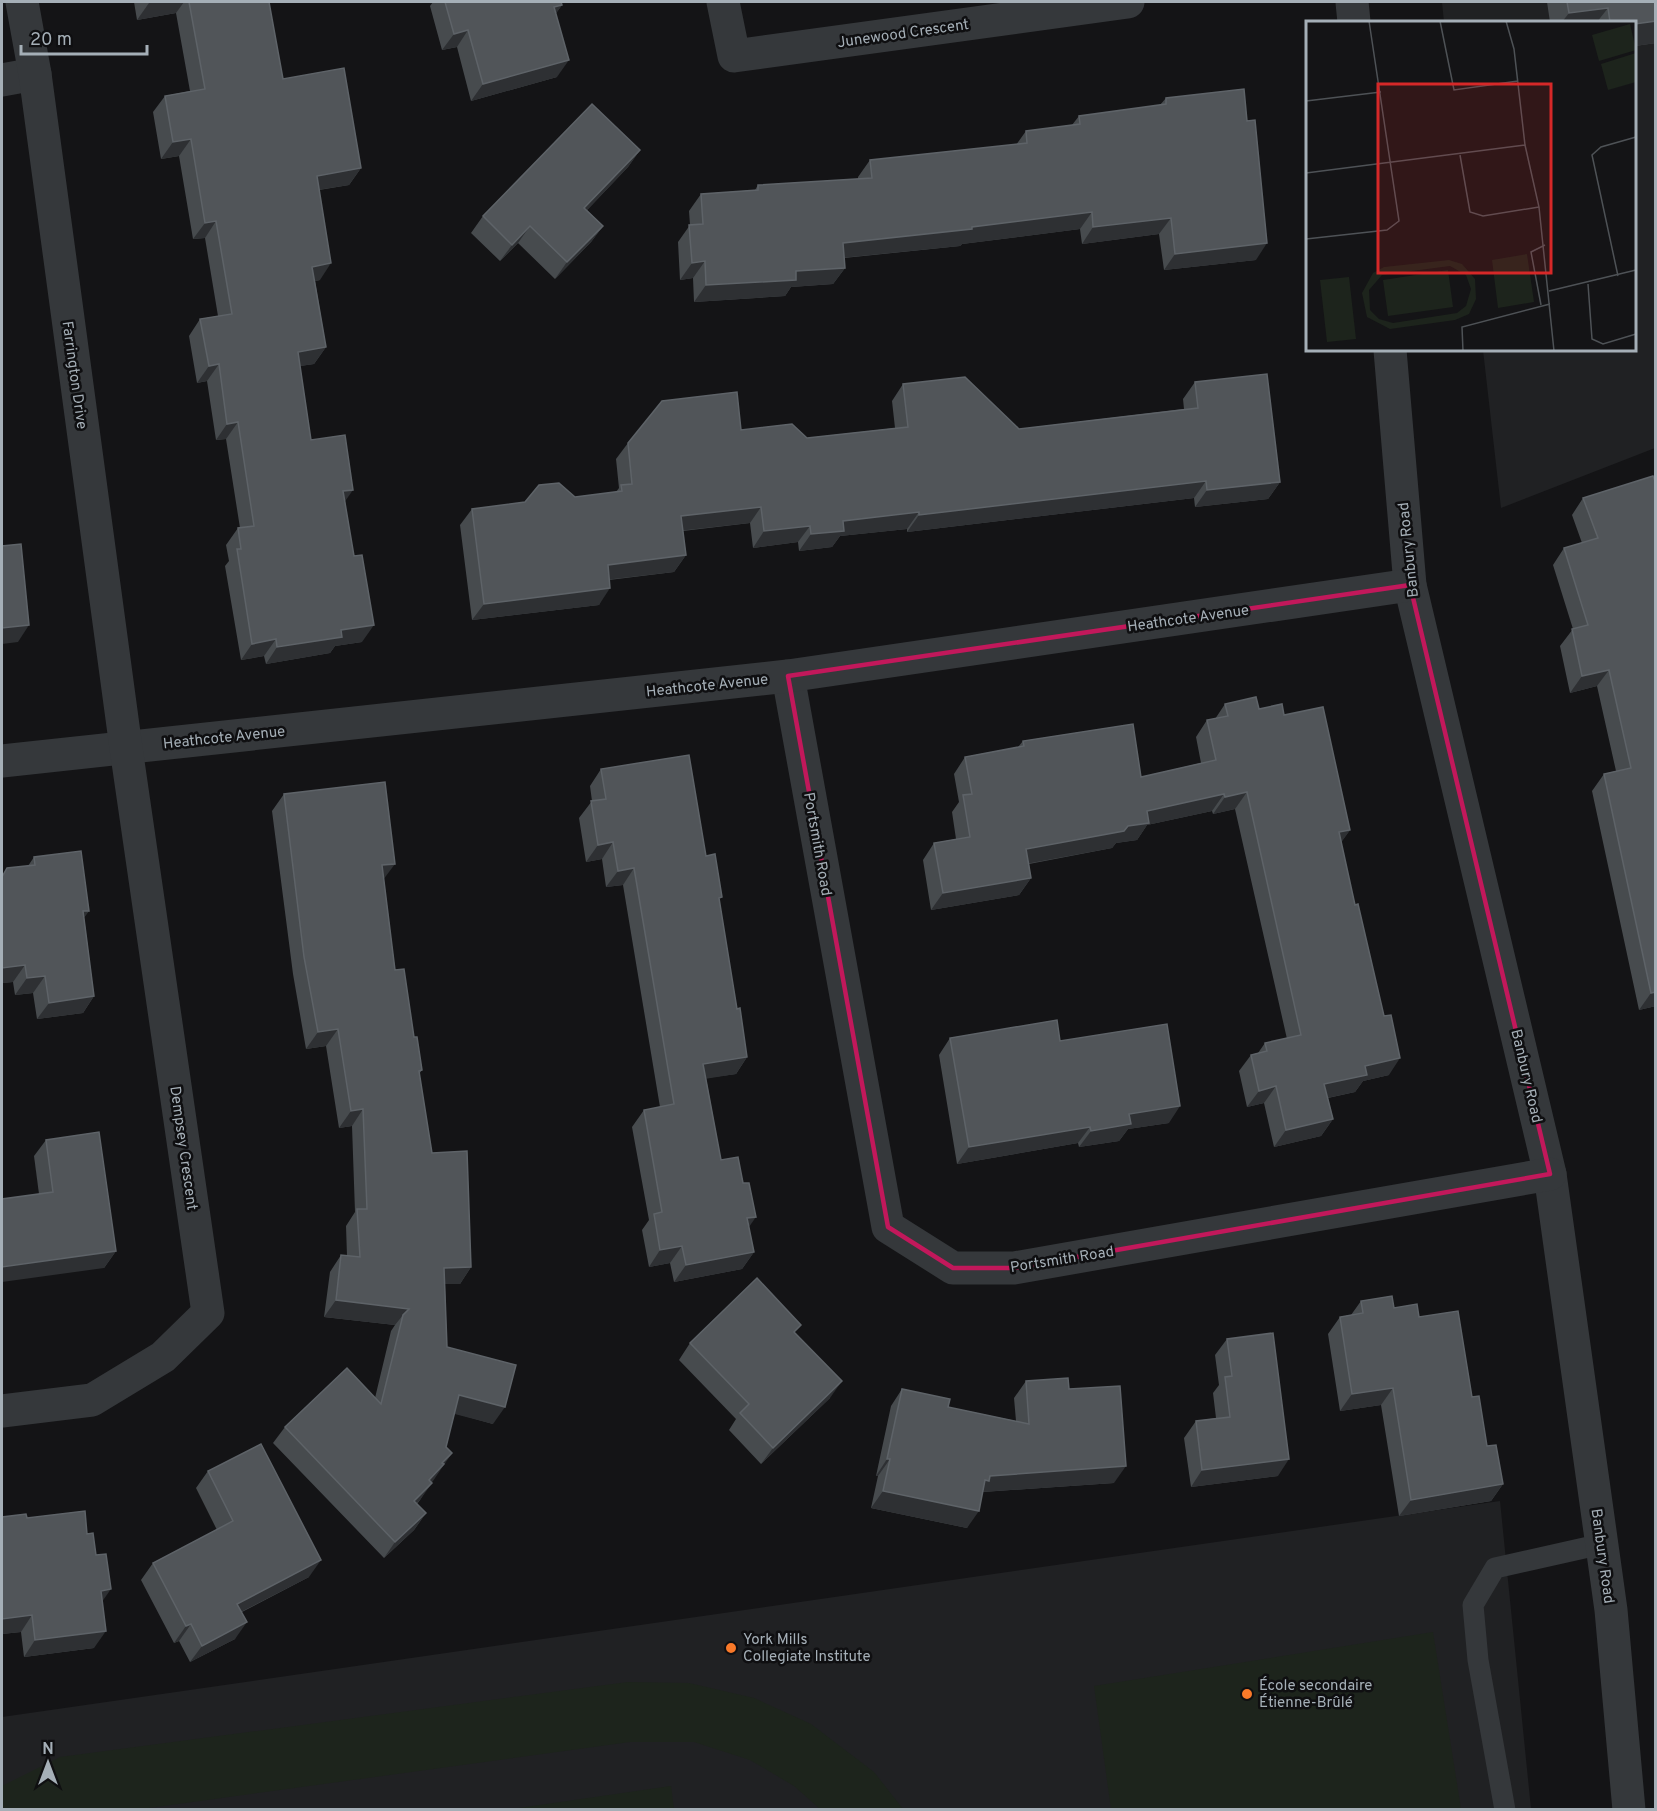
<svg xmlns="http://www.w3.org/2000/svg" width="1657" height="1811" font-family="Overpass,sans-serif">
	<style>
		.built { fill: #202123 }
		.grass { fill: #1d241c }
		.lines { fill: none; stroke-linecap: round; stroke-linejoin: round }
		.lane { stroke: #35383b; stroke-width: 21 }
		.street { stroke: #35383b; stroke-width: 33 }
		.wall { fill: #474b4e }
		.shaded-wall { fill: #2e3033 }
		.building { fill: #515559; stroke: #5e6368; stroke-width: 1.5 }
		.marked { fill: none; stroke: #c2185b; stroke-width: 4.5; stroke-linejoin: round }
		.poi-dot { fill: #f97929; stroke: #0f0f11; stroke-width: 2 }
		.labels { text-anchor: middle; stroke-width: 5; stroke-linejoin: round; paint-order: stroke }
		.street-label { font-size: 15px; fill: #a5afb7; stroke: #0f0f11 }
		.poi-label { font-size: 15px; fill: #a5afb7; stroke: #0f0f11; text-anchor: start }
		.inset-road { fill: none; stroke: #4e5256; stroke-width: 1.5 }
		.view { fill: #d62828; fill-opacity: 0.15; stroke: #d62828; stroke-width: 3 }
		.inset-edge { fill: none; stroke: #a5afb7; stroke-width: 3 }
	</style>
	<rect width="100%" height="100%" fill="#141416"/>
	<!-- built -->
	<g class="built">
		<path d="M 1442,2 L 1655,2 L 1655,448 L 1501,508 L 1483,350 L 1634,350 L 1634,22 L 1444,22 Z"/>
		<path d="M 1500,1501 L 1531,1809 L 2,1809 L 2,1717 Z"/>
	</g>
	<!-- grass -->
	<g class="grass">
		<path d="M 1433,1632 L 1461,1809 L 1111,1809 L 1094,1686 Z"/>
		<path d="M 628,1682 L 689,1683 L 754,1698 L 811,1724 L 874,1772 L 903,1809 L 820,1809 L 794,1786 L 750,1760 L 694,1742 L 630,1742 L 142,1809 L 2,1809 L 2,1786 L 60,1757 Z"/>
		<path d="M 671,1786 L 674,1809 L 512,1809 Z"/>
	</g>
	<g class="lines">
		<!-- lane -->
		<path class="lane" d="M 1505,1810 L 1478,1660 L 1473,1605 L 1495,1568 L 1602,1544"/>
		<!-- street -->
		<g class="street">
			<path d="M 723,2 L 734,56 L 1128,2"/>
			<path d="M 1352,2 L 1354,22"/>
			<path d="M 2,80 L 35,74"/>
			<path d="M 1390,350 L 1410,585 L 1550,1174 L 1611,1610 L 1629,1810"/>
			<path d="M 788,676 L 888,1227 L 953,1268 L 1014,1268 L 1550,1174"/>
			<path d="M 2,761 L 788,676 L 1410,585"/>
			<path d="M 2,1411 L 92,1400 L 163,1357 L 208,1313 L 126,748 L 35,74 L 22,2"/>
		</g>
	</g>
	<!-- wall -->
	<g class="wall">
		<path d="M 134,2 L 269,2 L 283,79 L 361,168 L 349,185 L 319,190 L 320,280 L 315,281 L 326,347 L 314,364 L 300,366 L 311,440 L 345,501 L 362,642 L 335,646 L 330,653 L 266,664 L 264,656 L 241,660 L 225,566 L 229,561 L 226,545 L 238,528 L 240,528 L 226,439 L 216,440 L 207,381 L 197,383 L 189,336 L 200,319 L 218,316 L 205,238 L 193,239 L 179,156 L 161,159 L 153,112 L 165,96 L 190,91 L 176,13 L 137,20 Z"/>
		<path d="M 433,2 L 562,5 L 556,13 L 557,77 L 471,101 L 457,47 L 442,50 L 430,6 Z"/>
		<path d="M 1547,2 L 1656,2 L 1656,43 L 1635,46 L 1635,22 L 1550,22 Z"/>
		<path d="M 1166,98 L 1256,260 L 1164,270 L 1159,234 L 1082,244 L 1080,229 L 962,244 L 960,246 L 844,258 L 845,268 L 833,284 L 791,287 L 785,296 L 694,302 L 693,278 L 680,280 L 678,242 L 690,225 L 689,211 L 701,194 L 755,190 L 758,185 L 858,179 L 858,177 L 870,160 L 1016,145 L 1026,131 L 1072,125 L 1079,116 L 1160,105 Z"/>
		<path d="M 640,150 L 628,167 L 587,210 L 603,226 L 591,242 L 555,279 L 518,243 L 500,261 L 471,233 L 483,216 Z"/>
		<path d="M 1195,382 L 1280,482 L 1268,499 L 1195,507 L 1194,498 L 907,532 L 907,529 L 840,536 L 832,547 L 799,551 L 798,542 L 753,548 L 750,523 L 683,531 L 686,555 L 674,572 L 609,580 L 599,605 L 472,620 L 460,525 L 472,509 L 616,492 L 619,488 L 616,459 L 628,443 L 741,430 L 807,438 L 895,428 L 892,401 L 903,384 L 1019,429 L 1184,409 L 1183,399 Z"/>
		<path d="M 1656,484 L 1656,1006 L 1639,1010 L 1592,791 L 1604,774 L 1616,771 L 1597,686 L 1570,693 L 1560,646 L 1573,629 L 1553,565 L 1564,548 L 1582,543 L 1572,515 L 1583,498 Z"/>
		<path d="M 1225,704 L 1259,709 L 1284,715 L 1350,830 L 1341,842 L 1389,1075 L 1363,1081 L 1355,1092 L 1328,1098 L 1333,1119 L 1321,1136 L 1274,1147 L 1264,1103 L 1247,1107 L 1239,1071 L 1251,1055 L 1258,1053 L 1265,1043 L 1287,1039 L 1235,809 L 1213,814 L 1212,811 L 1147,825 L 1137,840 L 1116,843 L 1112,848 L 1029,864 L 1031,878 L 1019,895 L 931,910 L 923,860 L 934,843 L 956,839 L 952,812 L 959,802 L 954,774 L 965,757 L 1018,747 L 1023,741 L 1141,777 L 1201,763 L 1196,737 L 1207,720 L 1215,719 Z"/>
		<path d="M 601,769 L 706,856 L 719,902 L 737,1009 L 747,1057 L 736,1074 L 706,1078 L 721,1160 L 749,1227 L 754,1252 L 742,1269 L 674,1282 L 670,1263 L 649,1267 L 642,1230 L 649,1220 L 632,1127 L 644,1110 L 660,1107 L 623,885 L 606,887 L 602,859 L 586,862 L 579,818 L 592,801 L 590,786 Z"/>
		<path d="M 284,794 L 384,880 L 395,970 L 414,1037 L 422,1070 L 419,1074 L 432,1153 L 471,1267 L 460,1284 L 445,1284 L 447,1347 L 493,1424 L 454,1413 L 446,1447 L 452,1453 L 431,1482 L 420,1500 L 417,1504 L 426,1513 L 414,1530 L 384,1558 L 273,1443 L 285,1427 L 375,1398 L 391,1331 L 395,1325 L 324,1317 L 330,1272 L 341,1255 L 347,1256 L 346,1226 L 355,1212 L 352,1126 L 339,1128 L 326,1046 L 306,1049 L 293,974 L 272,811 Z"/>
		<path d="M 34,857 L 89,911 L 84,917 L 94,996 L 83,1013 L 37,1019 L 33,993 L 15,995 L 13,982 L 2,983 L 2,877 L 28,866 Z"/>
		<path d="M 950,1038 L 1060,1041 L 1169,1123 L 1128,1129 L 1119,1141 L 1079,1147 L 1078,1143 L 957,1164 L 939,1055 Z"/>
		<path d="M 46,1140 L 116,1251 L 104,1268 L 39,1194 L 34,1156 Z"/>
		<path d="M 1361,1301 L 1394,1308 L 1419,1317 L 1472,1397 L 1487,1446 L 1503,1484 L 1491,1501 L 1399,1516 L 1381,1405 L 1340,1411 L 1328,1334 L 1340,1317 L 1351,1315 Z"/>
		<path d="M 795,1334 L 830,1398 L 761,1464 L 729,1430 L 736,1419 L 679,1360 L 690,1343 Z"/>
		<path d="M 1227,1339 L 1278,1476 L 1191,1487 L 1184,1438 L 1196,1421 L 1216,1418 L 1213,1393 L 1219,1385 L 1215,1355 Z"/>
		<path d="M 1026,1381 L 1069,1389 L 1114,1483 L 983,1492 L 967,1528 L 871,1508 L 878,1476 L 876,1476 L 891,1406 L 902,1389 L 948,1407 L 1016,1421 L 1014,1398 Z"/>
		<path d="M 208,1471 L 309,1577 L 242,1612 L 235,1639 L 190,1662 L 179,1641 L 174,1643 L 141,1580 L 153,1563 L 217,1530 L 196,1488 Z"/>
		<path d="M 2,1517 L 27,1518 L 87,1534 L 102,1602 L 94,1648 L 24,1657 L 21,1632 L 2,1634 Z"/>
	</g>
	<!-- shaded-wall -->
	<g class="shaded-wall">
		<path d="M 156,2 L 184,2 L 176,13 L 137,20 L 149,3 Z"/>
		<path d="M 562,5 L 550,22 L 554,7 Z"/>
		<path d="M 1608,8 L 1597,22 L 1562,22 L 1569,13 Z"/>
		<path d="M 1656,21 L 1656,43 L 1635,46 L 1635,24 Z"/>
		<path d="M 468,30 L 457,47 L 442,50 L 454,34 Z"/>
		<path d="M 569,60 L 557,77 L 471,101 L 483,84 Z"/>
		<path d="M 191,139 L 179,156 L 161,159 L 173,142 Z"/>
		<path d="M 640,150 L 628,167 L 573,225 L 584,208 Z"/>
		<path d="M 361,168 L 349,185 L 305,192 L 317,176 Z"/>
		<path d="M 1092,212 L 1080,229 L 962,244 L 960,246 L 831,259 L 843,243 Z"/>
		<path d="M 1171,218 L 1159,234 L 1082,244 L 1093,227 Z"/>
		<path d="M 216,221 L 205,238 L 193,239 L 205,223 Z"/>
		<path d="M 530,226 L 518,243 L 500,261 L 512,245 Z"/>
		<path d="M 603,226 L 591,242 L 555,279 L 567,262 Z"/>
		<path d="M 1267,243 L 1256,260 L 1164,270 L 1175,254 Z"/>
		<path d="M 705,261 L 693,278 L 680,280 L 692,263 Z"/>
		<path d="M 331,263 L 320,280 L 301,284 L 312,267 Z"/>
		<path d="M 845,268 L 833,284 L 791,287 L 785,296 L 694,302 L 706,285 L 796,271 Z"/>
		<path d="M 326,347 L 314,364 L 286,368 L 298,352 Z"/>
		<path d="M 219,364 L 207,381 L 197,383 L 209,366 Z"/>
		<path d="M 238,422 L 226,439 L 216,440 L 227,424 Z"/>
		<path d="M 1206,481 L 1194,498 L 907,532 L 919,515 Z"/>
		<path d="M 1280,482 L 1268,499 L 1195,507 L 1207,490 Z"/>
		<path d="M 353,490 L 341,507 L 343,491 Z"/>
		<path d="M 761,507 L 750,523 L 669,532 L 681,516 Z"/>
		<path d="M 919,512 L 907,529 L 840,536 L 832,547 L 799,551 L 811,534 L 843,521 Z"/>
		<path d="M 810,526 L 798,542 L 753,548 L 764,531 Z"/>
		<path d="M 686,555 L 674,572 L 596,581 L 608,565 Z"/>
		<path d="M 610,588 L 599,605 L 472,620 L 484,604 Z"/>
		<path d="M 29,625 L 18,642 L 2,644 L 2,628 Z"/>
		<path d="M 374,625 L 362,642 L 335,646 L 330,653 L 266,664 L 277,647 L 341,630 Z"/>
		<path d="M 276,639 L 264,656 L 241,660 L 252,644 Z"/>
		<path d="M 1609,670 L 1597,686 L 1570,693 L 1582,676 Z"/>
		<path d="M 1247,792 L 1235,809 L 1213,814 L 1225,797 Z"/>
		<path d="M 1224,794 L 1212,811 L 1147,825 L 1137,840 L 1116,843 L 1112,848 L 1015,866 L 1026,849 L 1128,826 L 1147,811 Z"/>
		<path d="M 1350,830 L 1338,847 L 1339,832 Z"/>
		<path d="M 613,842 L 602,859 L 586,862 L 598,845 Z"/>
		<path d="M 395,864 L 383,880 L 382,865 Z"/>
		<path d="M 634,868 L 623,885 L 606,887 L 618,871 Z"/>
		<path d="M 1031,878 L 1019,895 L 931,910 L 943,893 Z"/>
		<path d="M 83,911 L 89,911 L 77,927 Z"/>
		<path d="M 25,965 L 13,982 L 2,983 L 2,968 Z"/>
		<path d="M 45,976 L 33,993 L 15,995 L 27,978 Z"/>
		<path d="M 1656,992 L 1656,1006 L 1639,1010 L 1651,993 Z"/>
		<path d="M 94,996 L 83,1013 L 37,1019 L 49,1003 Z"/>
		<path d="M 338,1029 L 326,1046 L 306,1049 L 318,1032 Z"/>
		<path d="M 747,1057 L 736,1074 L 692,1081 L 703,1064 Z"/>
		<path d="M 1400,1058 L 1389,1075 L 1363,1081 L 1355,1092 L 1313,1101 L 1324,1084 L 1365,1066 Z"/>
		<path d="M 1276,1086 L 1264,1103 L 1247,1107 L 1259,1091 Z"/>
		<path d="M 1180,1106 L 1169,1123 L 1128,1129 L 1119,1141 L 1079,1147 L 1091,1131 L 1129,1114 Z"/>
		<path d="M 363,1109 L 352,1126 L 339,1128 L 351,1111 Z"/>
		<path d="M 1333,1119 L 1321,1136 L 1274,1147 L 1286,1130 Z"/>
		<path d="M 1090,1127 L 1078,1143 L 957,1164 L 969,1147 Z"/>
		<path d="M 756,1217 L 744,1234 L 747,1218 Z"/>
		<path d="M 682,1246 L 670,1263 L 649,1267 L 660,1250 Z"/>
		<path d="M 116,1251 L 104,1268 L 2,1282 L 2,1267 Z"/>
		<path d="M 754,1252 L 742,1269 L 674,1282 L 686,1265 Z"/>
		<path d="M 471,1267 L 460,1284 L 433,1284 L 444,1268 Z"/>
		<path d="M 336,1300 L 409,1309 L 403,1315 L 395,1325 L 324,1317 Z"/>
		<path d="M 842,1381 L 830,1398 L 761,1464 L 773,1448 Z"/>
		<path d="M 1393,1388 L 1381,1405 L 1340,1411 L 1352,1394 Z"/>
		<path d="M 459,1395 L 505,1407 L 493,1424 L 447,1412 Z"/>
		<path d="M 452,1453 L 433,1481 L 417,1497 L 429,1480 L 442,1463 Z"/>
		<path d="M 887,1459 L 890,1459 L 878,1476 L 876,1476 Z"/>
		<path d="M 1289,1459 L 1278,1476 L 1191,1487 L 1202,1470 Z"/>
		<path d="M 1126,1466 L 1114,1483 L 981,1492 L 985,1480 L 990,1476 Z"/>
		<path d="M 432,1483 L 420,1500 L 402,1518 L 414,1501 Z"/>
		<path d="M 1503,1484 L 1491,1501 L 1399,1516 L 1411,1500 Z"/>
		<path d="M 883,1491 L 979,1511 L 967,1528 L 871,1508 Z"/>
		<path d="M 426,1513 L 414,1530 L 384,1558 L 395,1542 Z"/>
		<path d="M 321,1560 L 309,1577 L 225,1620 L 237,1604 Z"/>
		<path d="M 111,1589 L 99,1606 L 101,1591 Z"/>
		<path d="M 32,1615 L 21,1632 L 2,1634 L 2,1619 Z"/>
		<path d="M 247,1622 L 235,1639 L 190,1662 L 202,1646 Z"/>
		<path d="M 191,1624 L 179,1641 L 174,1643 L 186,1626 Z"/>
		<path d="M 106,1631 L 94,1648 L 24,1657 L 35,1640 Z"/>
	</g>
	<!-- building -->
	<g class="building">
		<path d="M 189,2 L 269,2 L 283,79 L 344,68 L 361,168 L 317,176 L 331,263 L 312,267 L 326,347 L 298,352 L 311,440 L 345,435 L 353,490 L 343,491 L 354,556 L 362,555 L 374,625 L 341,630 L 342,637 L 277,647 L 276,639 L 252,644 L 237,549 L 241,549 L 238,528 L 254,526 L 238,422 L 227,424 L 219,364 L 209,366 L 200,319 L 232,314 L 216,221 L 205,223 L 191,139 L 173,142 L 165,96 L 205,89 Z"/>
		<path d="M 445,2 L 561,2 L 562,5 L 554,7 L 569,60 L 483,84 L 468,30 L 454,34 Z"/>
		<path d="M 1567,2 L 1656,2 L 1656,21 L 1635,24 L 1635,22 L 1610,22 L 1608,8 L 1569,13 Z"/>
		<path d="M 1244,89 L 1247,121 L 1255,120 L 1267,243 L 1175,254 L 1171,218 L 1093,227 L 1092,212 L 972,227 L 972,229 L 843,243 L 845,268 L 796,271 L 796,280 L 706,285 L 705,261 L 692,263 L 689,225 L 703,224 L 701,194 L 758,190 L 758,185 L 872,178 L 870,160 L 1027,143 L 1026,131 L 1080,124 L 1079,116 L 1166,104 L 1166,98 Z"/>
		<path d="M 592,104 L 640,150 L 584,208 L 603,226 L 567,262 L 530,226 L 512,245 L 483,216 Z"/>
		<path d="M 1267,374 L 1280,482 L 1207,490 L 1206,481 L 919,515 L 919,512 L 843,521 L 844,531 L 811,534 L 810,526 L 764,531 L 761,507 L 681,516 L 686,555 L 608,565 L 610,588 L 484,604 L 472,509 L 525,502 L 539,485 L 559,483 L 575,497 L 622,491 L 621,485 L 632,484 L 628,443 L 662,401 L 737,392 L 741,430 L 792,424 L 807,438 L 908,427 L 903,384 L 965,377 L 1019,429 L 1198,408 L 1195,382 Z"/>
		<path d="M 1653,476 L 1656,484 L 1656,992 L 1651,993 L 1604,774 L 1631,768 L 1609,670 L 1582,676 L 1572,629 L 1588,625 L 1564,548 L 1598,538 L 1583,498 Z"/>
		<path d="M 21,544 L 29,625 L 2,628 L 2,546 Z"/>
		<path d="M 1256,697 L 1259,709 L 1282,704 L 1284,715 L 1323,707 L 1350,830 L 1339,832 L 1355,905 L 1358,904 L 1384,1016 L 1391,1015 L 1400,1058 L 1365,1066 L 1367,1075 L 1324,1084 L 1333,1119 L 1286,1130 L 1276,1086 L 1259,1091 L 1251,1055 L 1267,1051 L 1265,1043 L 1301,1035 L 1247,792 L 1225,797 L 1224,794 L 1147,811 L 1149,823 L 1128,826 L 1124,831 L 1026,849 L 1031,878 L 943,893 L 934,843 L 970,837 L 963,795 L 972,794 L 965,757 L 1024,746 L 1023,741 L 1133,724 L 1141,777 L 1216,760 L 1207,720 L 1228,716 L 1225,704 Z"/>
		<path d="M 689,755 L 706,856 L 715,854 L 722,897 L 719,898 L 737,1009 L 740,1008 L 747,1057 L 703,1064 L 721,1160 L 738,1157 L 743,1183 L 749,1183 L 756,1217 L 747,1218 L 754,1252 L 686,1265 L 682,1246 L 660,1250 L 654,1214 L 662,1212 L 644,1110 L 674,1104 L 634,868 L 618,871 L 613,842 L 598,845 L 591,801 L 606,799 L 601,769 Z"/>
		<path d="M 385,782 L 395,864 L 382,865 L 395,970 L 404,969 L 414,1037 L 417,1037 L 422,1070 L 419,1071 L 432,1153 L 467,1151 L 471,1267 L 444,1268 L 447,1347 L 516,1365 L 505,1407 L 459,1395 L 446,1447 L 452,1453 L 442,1463 L 444,1464 L 429,1480 L 432,1483 L 414,1501 L 426,1513 L 395,1542 L 285,1427 L 347,1368 L 381,1404 L 403,1315 L 409,1309 L 336,1300 L 341,1255 L 360,1257 L 357,1209 L 367,1209 L 363,1109 L 351,1111 L 338,1029 L 318,1032 L 304,957 L 284,794 Z"/>
		<path d="M 81,851 L 89,911 L 83,911 L 94,996 L 49,1003 L 45,976 L 27,978 L 25,965 L 2,968 L 2,877 L 7,868 L 35,865 L 34,857 Z"/>
		<path d="M 1057,1020 L 1060,1041 L 1167,1024 L 1180,1106 L 1129,1114 L 1131,1124 L 1091,1131 L 1090,1127 L 969,1147 L 950,1038 Z"/>
		<path d="M 99,1132 L 116,1251 L 2,1267 L 2,1199 L 53,1192 L 46,1140 Z"/>
		<path d="M 757,1278 L 801,1325 L 794,1332 L 842,1381 L 773,1448 L 740,1413 L 749,1404 L 690,1343 Z"/>
		<path d="M 1392,1296 L 1394,1308 L 1417,1304 L 1419,1317 L 1458,1311 L 1472,1397 L 1479,1396 L 1487,1446 L 1496,1445 L 1503,1484 L 1411,1500 L 1393,1388 L 1352,1394 L 1340,1317 L 1363,1313 L 1361,1301 Z"/>
		<path d="M 1273,1333 L 1289,1459 L 1202,1470 L 1196,1421 L 1230,1417 L 1225,1377 L 1232,1376 L 1227,1339 Z"/>
		<path d="M 1068,1378 L 1069,1389 L 1120,1386 L 1126,1466 L 990,1476 L 989,1481 L 985,1480 L 979,1511 L 883,1491 L 890,1459 L 887,1459 L 902,1389 L 950,1399 L 948,1407 L 1029,1424 L 1026,1381 Z"/>
		<path d="M 261,1444 L 321,1560 L 237,1604 L 247,1622 L 202,1646 L 191,1624 L 186,1626 L 153,1563 L 233,1521 L 208,1471 Z"/>
		<path d="M 85,1511 L 87,1534 L 93,1533 L 96,1555 L 106,1554 L 111,1589 L 101,1591 L 106,1631 L 35,1640 L 32,1615 L 2,1619 L 2,1517 L 26,1514 L 27,1518 Z"/>
	</g>
	<!-- marked area -->
	<path class="marked" d="M 1410,585 L 1550,1174 L 1014,1268 L 953,1268 L 888,1227 L 788,676 Z"/>
	<!-- markers -->
	<g class="poi-dot">
		<circle cx="731" cy="1648" r="6"/>
		<circle cx="1247" cy="1694" r="6"/>
	</g>
	<g class="labels">
		<!-- street labels -->
		<g class="street-label">
			<text transform="translate(903 33) rotate(-8)" y="5">Junewood Crescent</text>
			<text transform="translate(75 375) rotate(82)" y="5">Farrington Drive</text>
			<text transform="translate(1408 550) rotate(-96)" y="5">Banbury Road</text>
			<text transform="translate(1188 618) rotate(-8)" y="5">Heathcote Avenue</text>
			<text transform="translate(707 685) rotate(-6)" y="5">Heathcote Avenue</text>
			<text transform="translate(224 737) rotate(-6)" y="5">Heathcote Avenue</text>
			<text transform="translate(818 844) rotate(80)" y="5">Portsmith Road</text>
			<text transform="translate(1527 1076) rotate(77)" y="5">Banbury Road</text>
			<text transform="translate(184 1148) rotate(82)" y="5">Dempsey Crescent</text>
			<text transform="translate(1062 1259) rotate(-9)" y="5">Portsmith Road</text>
			<text transform="translate(1603 1556) rotate(82)" y="5">Banbury Road</text>
		</g>
		<!-- poi labels -->
		<g class="poi-label">
			<text x="743" y="1644">York Mills<tspan x="743" dy="17">Collegiate Institute</tspan></text>
			<text x="1259" y="1690">École secondaire<tspan x="1259" dy="17">Étienne-Brûlé</tspan></text>
		</g>
	</g>
	<!-- overview -->
	<g transform="translate(1306 21)">
		<rect width="330" height="330" fill="#141416"/>
		<path d="M 324,3 L 330,29 L 293,40 L 286,14 ZM 330,32 L 330,61 L 302,69 L 295,43 ZM 221,233 L 228,281 L 192,287 L 186,239 ZM 143,239 L 156,243 L 169,258 L 170,278 L 163,293 L 149,299 L 84,308 L 61,296 L 56,272 L 67,252 L 78,246 ZM 144,245 L 160,254 L 165,268 L 160,285 L 151,292 L 87,302 L 73,298 L 64,289 L 63,269 L 76,254 ZM 142,249 L 147,286 L 82,295 L 77,259 ZM 43,256 L 50,318 L 21,321 L 14,259 Z" fill="#1d241c" fill-rule="evenodd"/>
		<path class="inset-road" d="M 134,0 L 148,69 L 212,60M 200,0 L 208,28 L 219,124 L 233,186 L 248,330M 0,80 L 75,71M 154,134 L 164,191 L 177,195 L 233,186M 0,152 L 219,124M 0,218 L 81,209 L 93,200 L 63,0M 312,255 L 286,134 L 295,126 L 330,116M 282,263 L 286,318 L 297,323 L 330,313M 243,270 L 330,249M 235,284 L 225,231 L 239,224M 157,330 L 156,306 L 244,283"/>
		<path class="view" d="M 72,63 L 245,63 L 245,252 L 72,252 Z"/>
		<rect width="330" height="330" class="inset-edge"/>
	</g>
	<!-- border -->
	<rect width="1657" height="1811" fill="none" stroke="#a5afb7" stroke-width="6"/>
	<!-- north arrow -->
	<g transform="translate(48 1763)" stroke="#0f0f11" stroke-width="4.5" paint-order="stroke">
	<path d="M0-4.5L10 22L0 15L-10 22Z" fill="#a5afb7"/>
	<text y="-9" font-size="16" font-weight="bold" text-anchor="middle" fill="#a5afb7">N</text>
	</g>
	<!-- scale -->
	<path d="M21 45v9h126v-9" fill="none" stroke="#a5afb7" stroke-width="3"/>
	<text x="30" y="45" font-size="18" fill="#a5afb7" stroke="#0f0f11" stroke-width="4.5" paint-order="stroke">20 m</text>
</svg>
